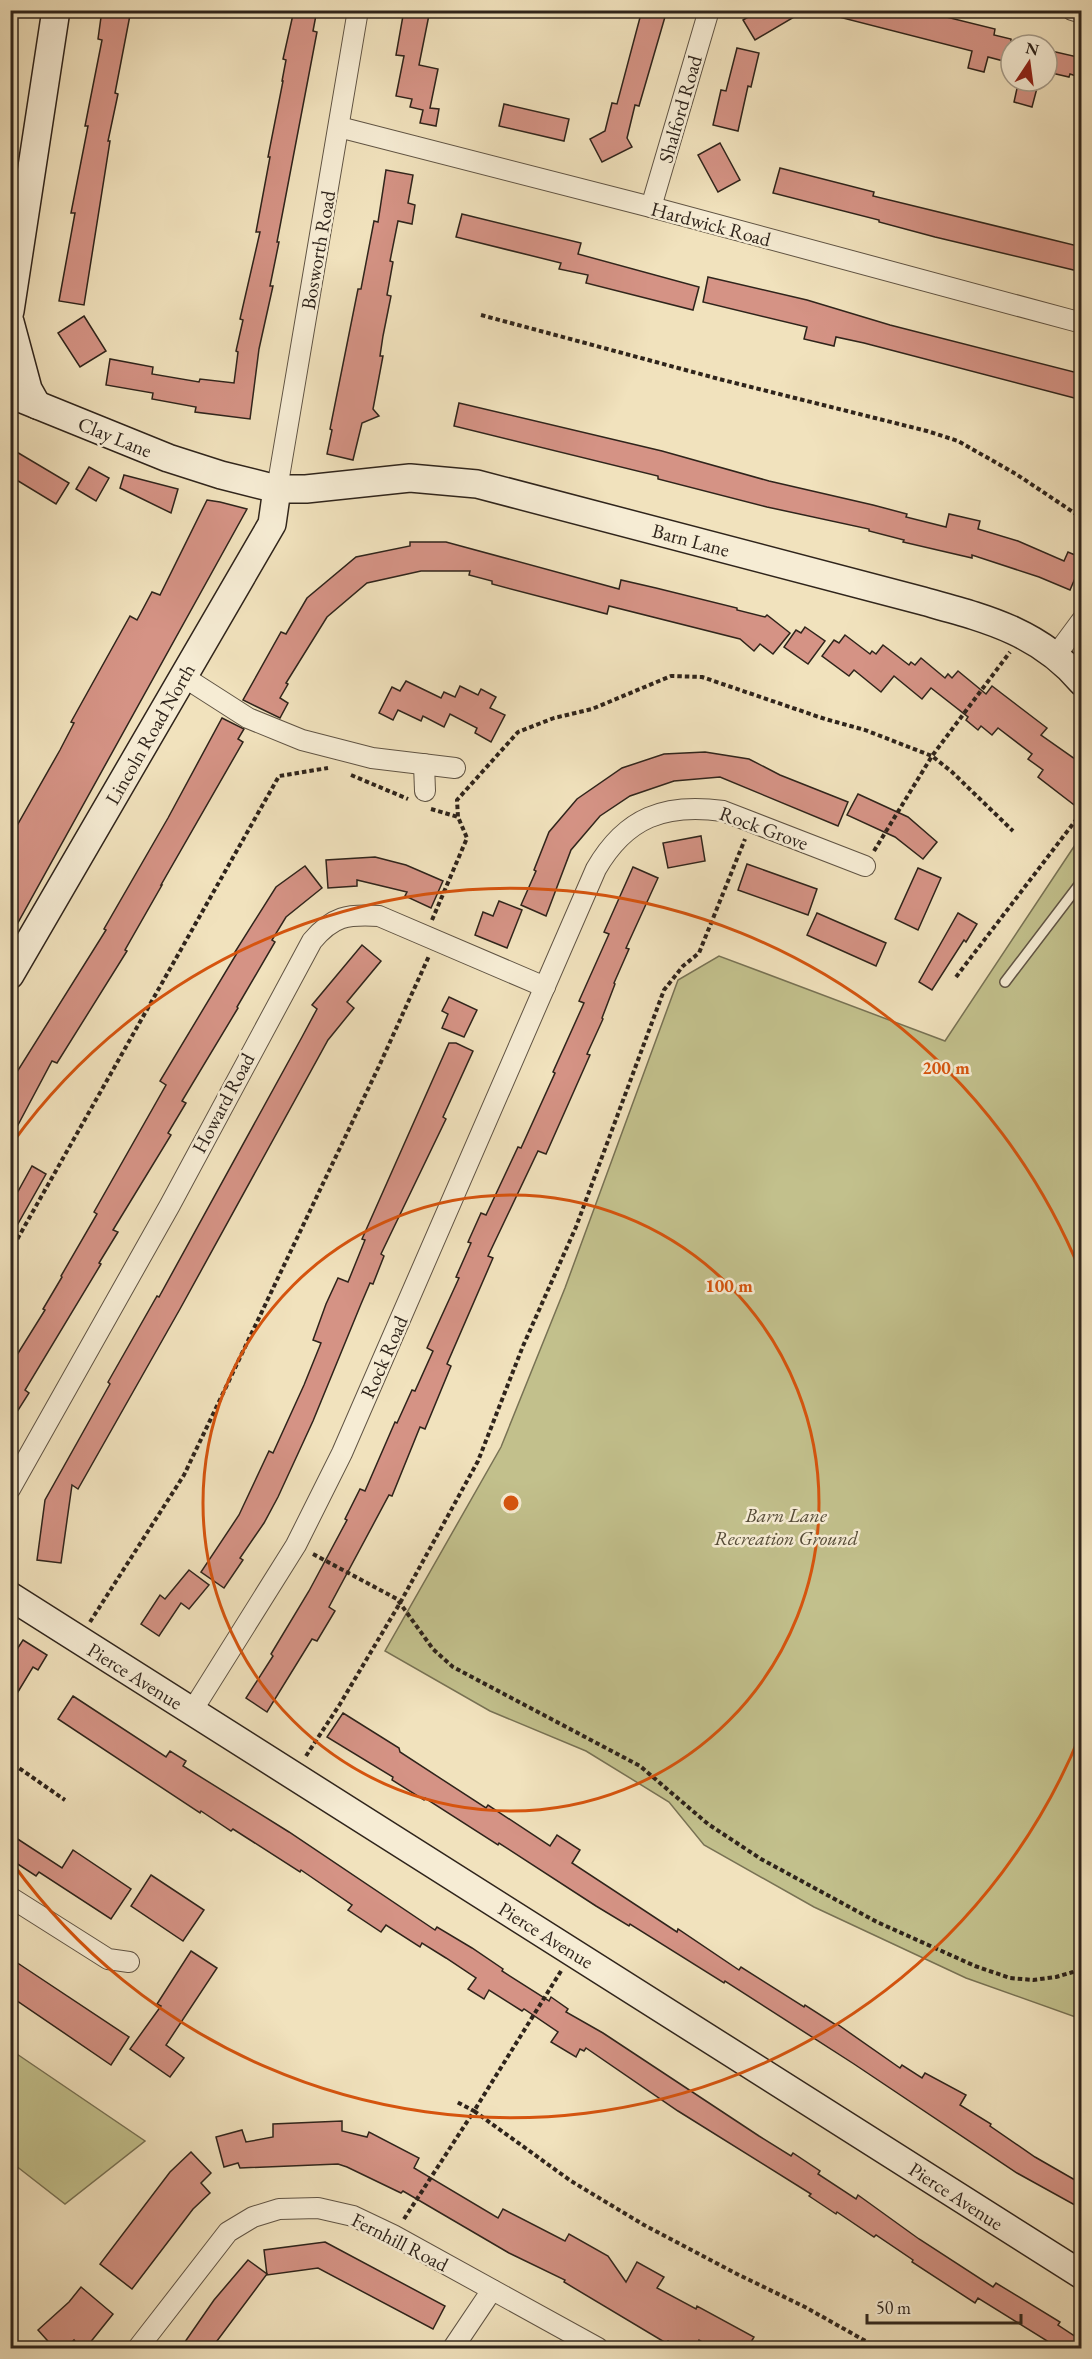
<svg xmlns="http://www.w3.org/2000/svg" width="1092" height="2359" font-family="'EB Garamond',serif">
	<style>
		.green { fill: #c2c08c; stroke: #787254; stroke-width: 1.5 }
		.building { fill: #d59385; stroke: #2f241b; stroke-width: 1.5 }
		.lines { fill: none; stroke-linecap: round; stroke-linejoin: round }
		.lane-casing { stroke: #605444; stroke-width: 12 }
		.street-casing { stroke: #605444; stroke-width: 22 }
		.secondary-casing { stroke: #2f241b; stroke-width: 30 }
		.path { stroke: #2f241b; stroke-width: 4; stroke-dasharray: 4.5 3; stroke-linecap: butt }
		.lane { stroke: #f6ecd4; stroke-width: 9 }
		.street { stroke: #f6ecd4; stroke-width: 20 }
		.secondary { stroke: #f6ecd4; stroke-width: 27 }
		.ring { fill: none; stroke: #d6540e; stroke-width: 3 }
		.labels { text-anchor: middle; stroke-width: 5; stroke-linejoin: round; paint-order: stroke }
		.street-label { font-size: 20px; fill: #2f241b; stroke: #f6ecd4 }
		.park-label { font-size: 20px; font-style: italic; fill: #544b37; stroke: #f6ecd4 }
		.centre { fill: #d6540e; stroke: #f6ecd4; stroke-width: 3 }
		.ring-label { font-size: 18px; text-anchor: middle; font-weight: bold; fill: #d6540e; stroke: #f6ecd4; stroke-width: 5; stroke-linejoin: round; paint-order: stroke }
	</style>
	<rect width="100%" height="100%" fill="#f1e2bd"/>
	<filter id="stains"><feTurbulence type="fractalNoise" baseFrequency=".00333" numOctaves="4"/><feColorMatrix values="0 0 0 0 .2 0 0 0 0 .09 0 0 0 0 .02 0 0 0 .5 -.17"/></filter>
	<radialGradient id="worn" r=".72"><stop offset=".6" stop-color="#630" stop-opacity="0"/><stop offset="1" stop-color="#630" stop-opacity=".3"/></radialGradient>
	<!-- green -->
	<g class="green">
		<path d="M 1081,836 L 1082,897 L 1079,900 L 1082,903 L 1081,2019 L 966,1978 L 814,1907 L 704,1845 L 669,1802 L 586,1751 L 490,1711 L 385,1651 L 501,1447 L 565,1288 L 678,980 L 719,956 L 945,1041 Z"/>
		<path d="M 11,2050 L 145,2141 L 65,2204 L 11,2162 Z"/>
	</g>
	<!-- building -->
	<g class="building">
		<path d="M 102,10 L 131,10 L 115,93 L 118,94 L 108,141 L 110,141 L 84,305 L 59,301 L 75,213 L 71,213 L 88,126 L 85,126 L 102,40 L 98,39 Z"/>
		<path d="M 294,10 L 317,10 L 313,31 L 317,32 L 277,242 L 279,242 L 270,286 L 273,286 L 259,349 L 250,419 L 195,412 L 196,407 L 152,399 L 153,393 L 106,385 L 110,359 L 153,367 L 152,374 L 199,382 L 200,379 L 234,383 L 238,352 L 236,351 L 243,320 L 240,319 L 260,232 L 256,232 L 270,157 L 268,157 L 283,81 L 282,81 L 286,60 L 283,59 Z"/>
		<path d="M 404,10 L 430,10 L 419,65 L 438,69 L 430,108 L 439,109 L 436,126 L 420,123 L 423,110 L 410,107 L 412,99 L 396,96 L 404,56 L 396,55 Z"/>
		<path d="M 642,10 L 667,10 L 639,106 L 635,105 L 627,138 L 632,147 L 602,162 L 590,139 L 605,131 L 612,103 L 617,104 Z"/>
		<path d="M 760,10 L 806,10 L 755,40 L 743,20 Z"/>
		<path d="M 836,10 L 918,10 L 995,29 L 994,35 L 1011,39 L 1011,63 L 988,57 L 984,72 L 968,68 L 972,51 L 835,16 Z"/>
		<path d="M 737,48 L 759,53 L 751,87 L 748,86 L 738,131 L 713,125 L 721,90 L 726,91 Z"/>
		<path d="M 1047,50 L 1082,58 L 1082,78 L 1070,74 L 1069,77 L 1047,72 Z"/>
		<path d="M 1018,84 L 1037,88 L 1032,107 L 1014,102 Z"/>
		<path d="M 504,104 L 569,119 L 564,141 L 499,126 Z"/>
		<path d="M 720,143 L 740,180 L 718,192 L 698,155 Z"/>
		<path d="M 780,168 L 874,192 L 873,196 L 1082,247 L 1082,272 L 935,237 L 879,222 L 879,220 L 773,193 Z"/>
		<path d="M 386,170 L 413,175 L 408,203 L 415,205 L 412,224 L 398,221 L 390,261 L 393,262 L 387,295 L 391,296 L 383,336 L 380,356 L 383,356 L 373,409 L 379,416 L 362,423 L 353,460 L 327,454 L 332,430 L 330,429 L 358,289 L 361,289 L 374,221 L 378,222 Z"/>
		<path d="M 462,214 L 581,243 L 578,254 L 699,287 L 693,310 L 586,283 L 588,275 L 559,269 L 561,263 L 456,237 Z"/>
		<path d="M 708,277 L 807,300 L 890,325 L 1082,374 L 1082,400 L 864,343 L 836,337 L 834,346 L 804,339 L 807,327 L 703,302 Z"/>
		<path d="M 84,316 L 106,351 L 80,367 L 58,333 Z"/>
		<path d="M 459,403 L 662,451 L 769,481 L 873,505 L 907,514 L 906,517 L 946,527 L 949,514 L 980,521 L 978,529 L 1018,541 L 1064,561 L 1068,552 L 1082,558 L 1082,562 L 1070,590 L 1039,577 L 972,555 L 972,558 L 903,542 L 904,540 L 869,531 L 869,529 L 767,507 L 658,479 L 658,476 L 454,426 Z"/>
		<path d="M 10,448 L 69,483 L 56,504 L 10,476 Z"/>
		<path d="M 89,467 L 109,478 L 96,501 L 76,489 Z"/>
		<path d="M 124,475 L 178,489 L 171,513 L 120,488 Z"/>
		<path d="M 207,500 L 220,502 L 247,509 L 10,937 L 10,838 L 60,750 L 74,723 L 71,722 L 130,616 L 137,620 L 152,592 L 160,595 Z"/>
		<path d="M 410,542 L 446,542 L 619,589 L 621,580 L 656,588 L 737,608 L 737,610 L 765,617 L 767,615 L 790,633 L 773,654 L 760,644 L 754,651 L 740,639 L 609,606 L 607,614 L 492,584 L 492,581 L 469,575 L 470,571 L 421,571 L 367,583 L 327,617 L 286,683 L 288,684 L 280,698 L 288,703 L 280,718 L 243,700 L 281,632 L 286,634 L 307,598 L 356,557 L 410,546 Z"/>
		<path d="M 805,627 L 825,641 L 808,664 L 784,647 L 796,630 L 801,633 Z"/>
		<path d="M 845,635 L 870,654 L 872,651 L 876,654 L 883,645 L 909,665 L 911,662 L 915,665 L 921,658 L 945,678 L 948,674 L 952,678 L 958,671 L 986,694 L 992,686 L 1047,728 L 1041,735 L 1082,764 L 1082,811 L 1038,777 L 1043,770 L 1028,759 L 1032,754 L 998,728 L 992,735 L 981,726 L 978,730 L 966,720 L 968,717 L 931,688 L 922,699 L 894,676 L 881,692 L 854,670 L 849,676 L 822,656 L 834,640 L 839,643 Z"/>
		<path d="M 406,681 L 441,698 L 444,692 L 455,697 L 460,686 L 478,695 L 481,689 L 496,697 L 490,708 L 505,715 L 491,742 L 475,733 L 477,728 L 450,714 L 444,727 L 423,716 L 421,721 L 398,710 L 393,720 L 379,713 L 392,687 L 400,691 Z"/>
		<path d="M 222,718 L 244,729 L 238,739 L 243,742 L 161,885 L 162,885 L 125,950 L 127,951 L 57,1063 L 52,1061 L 10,1140 L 10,1083 L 106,930 L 104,929 L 168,818 Z"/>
		<path d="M 705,752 L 749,759 L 780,775 L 848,802 L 838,826 L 720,777 L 674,781 L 630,796 L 600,816 L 571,850 L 546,916 L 521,905 L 536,871 L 534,870 L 549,832 L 577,799 L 622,768 L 664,754 Z"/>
		<path d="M 858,794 L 908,817 L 937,842 L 923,859 L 895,837 L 847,815 Z"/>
		<path d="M 701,836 L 705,861 L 668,868 L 663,843 Z"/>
		<path d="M 375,857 L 406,865 L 443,881 L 431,908 L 405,896 L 407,892 L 357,880 L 357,886 L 328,888 L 326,860 Z"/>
		<path d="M 747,864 L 817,889 L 808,915 L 738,890 Z"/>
		<path d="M 305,866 L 322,888 L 286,917 L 272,940 L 275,942 L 237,1007 L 238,1008 L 182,1101 L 186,1103 L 168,1133 L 171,1135 L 113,1230 L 118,1232 L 99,1263 L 101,1264 L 25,1390 L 29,1393 L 10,1423 L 10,1366 L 45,1310 L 43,1309 L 62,1277 L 61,1276 L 97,1214 L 94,1212 L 166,1085 L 160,1081 L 237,953 L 235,952 L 276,887 Z"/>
		<path d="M 633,867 L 658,878 L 626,948 L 629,949 L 614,983 L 615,984 L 602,1018 L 603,1019 L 587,1054 L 590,1055 L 546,1154 L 538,1151 L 488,1256 L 493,1258 L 447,1364 L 451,1366 L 425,1429 L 420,1427 L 392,1496 L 389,1495 L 329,1607 L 335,1611 L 317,1641 L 312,1639 L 267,1712 L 246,1698 L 273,1656 L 271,1654 L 309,1591 L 347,1520 L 345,1519 L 360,1489 L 365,1491 L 395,1422 L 397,1423 L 412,1390 L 415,1391 L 433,1351 L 427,1348 L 459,1278 L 456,1277 L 471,1243 L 468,1242 L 481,1213 L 486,1215 L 518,1147 L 521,1148 L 555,1073 L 553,1072 L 584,1003 L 579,1001 L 609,934 L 604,932 Z"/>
		<path d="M 918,868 L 941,878 L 918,930 L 895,919 Z"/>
		<path d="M 499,901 L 522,910 L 507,948 L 475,935 L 483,912 L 493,916 Z"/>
		<path d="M 817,913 L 886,943 L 876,966 L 807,935 Z"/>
		<path d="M 958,913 L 977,924 L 966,942 L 964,940 L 932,990 L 919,982 Z"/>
		<path d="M 362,945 L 381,961 L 347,1002 L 354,1008 L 328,1040 L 180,1309 L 78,1489 L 72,1485 L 61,1563 L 37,1560 L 45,1500 L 110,1384 L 108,1382 L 157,1296 L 159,1297 L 302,1037 L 317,1009 L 312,1005 Z"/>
		<path d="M 449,997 L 477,1010 L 464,1037 L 442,1028 L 448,1014 L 442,1011 Z"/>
		<path d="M 449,1043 L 456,1043 L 473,1051 L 443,1117 L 446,1119 L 381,1254 L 384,1256 L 373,1284 L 370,1283 L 361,1304 L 313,1421 L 278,1497 L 264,1523 L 240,1558 L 243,1560 L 224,1588 L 201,1572 L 239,1515 L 269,1451 L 273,1453 L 304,1385 L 321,1343 L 313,1340 L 326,1304 L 338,1278 L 348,1282 L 365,1240 L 362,1239 Z"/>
		<path d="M 32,1166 L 46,1174 L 10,1238 L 10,1206 Z"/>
		<path d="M 189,1570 L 209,1585 L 189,1609 L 181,1603 L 159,1636 L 141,1624 L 160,1595 L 165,1599 Z"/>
		<path d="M 23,1640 L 47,1655 L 38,1670 L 33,1667 L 10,1705 L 10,1660 Z"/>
		<path d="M 73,1696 L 166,1757 L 170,1751 L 186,1761 L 183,1766 L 289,1832 L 435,1930 L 437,1927 L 472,1948 L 503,1969 L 502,1971 L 549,2001 L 551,1997 L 568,2009 L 566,2012 L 603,2033 L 759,2136 L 791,2156 L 793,2153 L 820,2171 L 818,2174 L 856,2199 L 858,2195 L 919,2239 L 993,2287 L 996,2283 L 1060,2322 L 1058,2325 L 1082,2341 L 1082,2349 L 1060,2349 L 978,2298 L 975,2303 L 912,2262 L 913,2260 L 876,2235 L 874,2237 L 837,2212 L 836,2214 L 809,2196 L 811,2194 L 678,2111 L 586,2048 L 584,2051 L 580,2049 L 576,2057 L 551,2042 L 558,2032 L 524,2009 L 522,2011 L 489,1990 L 484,1999 L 468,1989 L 476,1978 L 446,1958 L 422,1943 L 420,1947 L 386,1925 L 381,1932 L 348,1910 L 352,1905 L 301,1870 L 300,1872 L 233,1829 L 231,1831 L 201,1811 L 200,1813 L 58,1719 Z"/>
		<path d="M 343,1713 L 399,1748 L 400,1752 L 486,1808 L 488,1805 L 550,1846 L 557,1835 L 580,1850 L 572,1863 L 677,1932 L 678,1929 L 739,1970 L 741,1967 L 804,2007 L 805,2005 L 836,2025 L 837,2024 L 900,2068 L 902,2065 L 922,2078 L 925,2073 L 966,2095 L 960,2105 L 991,2124 L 990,2126 L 1035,2157 L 1082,2184 L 1082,2209 L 1017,2173 L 854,2064 L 725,1981 L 724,1983 L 630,1924 L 629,1926 L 596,1906 L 499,1843 L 498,1845 L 425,1798 L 424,1800 L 392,1780 L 393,1777 L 327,1737 Z"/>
		<path d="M 10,1834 L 62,1868 L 73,1850 L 131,1889 L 111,1919 L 39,1872 L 36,1876 L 10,1859 Z"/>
		<path d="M 151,1875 L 204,1910 L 183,1941 L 131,1906 Z"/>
		<path d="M 191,1951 L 217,1968 L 166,2045 L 184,2058 L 170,2077 L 130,2049 L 161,2006 L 157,2004 Z"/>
		<path d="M 10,1958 L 129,2037 L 111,2065 L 10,1996 Z"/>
		<path d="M 342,2121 L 342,2131 L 367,2137 L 369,2132 L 419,2158 L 414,2168 L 498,2218 L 503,2209 L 565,2241 L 569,2234 L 608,2256 L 626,2282 L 637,2262 L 664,2277 L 657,2288 L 696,2309 L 697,2306 L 754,2337 L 747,2349 L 714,2349 L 699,2340 L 695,2349 L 681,2349 L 668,2341 L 666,2343 L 564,2282 L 565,2280 L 509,2253 L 403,2191 L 401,2193 L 347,2167 L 338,2164 L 240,2168 L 238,2163 L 224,2167 L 216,2137 L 242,2130 L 246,2142 L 273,2137 L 273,2124 Z"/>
		<path d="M 191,2152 L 211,2173 L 201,2183 L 210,2193 L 193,2209 L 132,2289 L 100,2264 L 170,2172 Z"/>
		<path d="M 325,2242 L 445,2306 L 433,2329 L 318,2268 L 267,2275 L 264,2250 Z"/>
		<path d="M 248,2260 L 267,2274 L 211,2349 L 180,2349 L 214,2300 Z"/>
		<path d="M 81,2287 L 113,2314 L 85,2349 L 81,2349 L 74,2340 L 65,2349 L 55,2349 L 38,2330 L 69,2302 Z"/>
	</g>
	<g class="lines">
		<defs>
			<path id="lane" d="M 1005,982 L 1082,881"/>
			<g id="street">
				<path d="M 1072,10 L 1082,13"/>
				<path d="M 339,127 L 651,207 L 1082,323"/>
				<path d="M 651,207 L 709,10"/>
				<path d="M 277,489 L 358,10"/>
				<path d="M 1056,655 L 1082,620"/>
				<path d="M 184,677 L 248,718 L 302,740 L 372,758 L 455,768"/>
				<path d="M 424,764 L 425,791"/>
				<path d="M 10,1489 L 170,1205 L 312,941 C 333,916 347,914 379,916 L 545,987"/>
				<path d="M 192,1711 L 296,1545 L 342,1453 L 596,869 C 626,817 665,803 723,811 L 865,866"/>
				<path d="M 10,1897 L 108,1959 L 129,1962"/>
				<path d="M 138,2348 L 228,2232 L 253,2217 L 279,2209 L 318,2208 L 353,2216 L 393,2235 L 598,2348"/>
				<path d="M 453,2348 L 492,2290"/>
			</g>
			<g id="secondary">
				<path d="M 10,311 L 56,10"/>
				<path d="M 10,322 L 28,389 L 37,405"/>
				<path d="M 10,394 L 168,458 L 221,475 L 277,489 L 306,489 L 410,478 L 477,484 L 923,601 C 984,618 1039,631 1082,682"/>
				<path d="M 10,975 L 272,524 L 277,489"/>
				<path d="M 10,1596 L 1082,2275"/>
			</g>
		</defs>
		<!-- lane casing -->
		<use href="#lane" class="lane-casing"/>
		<!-- street casing -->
		<use href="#street" class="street-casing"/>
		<!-- secondary casing -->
		<use href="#secondary" class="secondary-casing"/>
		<!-- path -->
		<g class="path">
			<path d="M 481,315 L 719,379 L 927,431 L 958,441 L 1016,474 L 1082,518"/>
			<path d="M 351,775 L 408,799"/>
			<path d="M 431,809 L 458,817"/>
			<path d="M 874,851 L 932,756 L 1010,652"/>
			<path d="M 432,920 L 467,838 L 458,817 L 457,800 L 518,732 L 554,718 L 592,709 L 671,676 L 702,677 L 825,719 L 865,730 L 932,756 L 952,772 L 1013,831"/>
			<path d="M 956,977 L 1082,812"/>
			<path d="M 10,1252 L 279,776 L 328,768"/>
			<path d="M 313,1554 L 397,1599 L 433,1649 L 453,1667 L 640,1766 L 708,1824 L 761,1859 L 877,1922 L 975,1966 L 1010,1978 L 1033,1980 L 1056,1977 L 1073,1972 L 1082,1965"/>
			<path d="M 90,1622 L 184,1475 L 380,1064 L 429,956"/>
			<path d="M 306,1756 L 340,1704 L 400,1603 L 478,1461 L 523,1346 L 576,1227 L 664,990 L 683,966 L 699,953 L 745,839"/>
			<path d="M 10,1775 L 16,1766 L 65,1800"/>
			<path d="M 561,1971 L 474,2111 L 571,2181 L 644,2225 L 737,2274 L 805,2307 L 878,2348"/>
			<path d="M 404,2219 L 474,2111 L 457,2102"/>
			<path d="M 10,2240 L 11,2239"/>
		</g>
		<!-- lane -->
		<use href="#lane" class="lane"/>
		<!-- street -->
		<use href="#street" class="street"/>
		<!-- secondary -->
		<use href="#secondary" class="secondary"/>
	</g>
	<!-- distance rings -->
	<g class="ring">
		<circle cx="511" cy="1503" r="308"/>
		<path d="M1081 1733A615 615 0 0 1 13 1864M13 1142A615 615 0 0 1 1081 1273"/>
	</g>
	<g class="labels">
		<!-- street labels -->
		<g class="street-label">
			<text transform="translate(680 109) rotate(-74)" y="7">Shalford Road</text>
			<text transform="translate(711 224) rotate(15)" y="7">Hardwick Road</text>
			<text transform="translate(318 250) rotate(-80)" y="7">Bosworth Road</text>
			<text transform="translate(115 437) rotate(22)" y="7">Clay Lane</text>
			<text transform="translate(691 540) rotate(15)" y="7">Barn Lane</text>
			<text transform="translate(150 734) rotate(-60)" y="7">Lincoln Road North</text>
			<text transform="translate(764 828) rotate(20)" y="7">Rock Grove</text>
			<text transform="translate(223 1103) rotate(-62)" y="7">Howard Road</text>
			<text transform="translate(384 1357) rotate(-66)" y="7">Rock Road</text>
			<text transform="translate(135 1676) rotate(32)" y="7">Pierce Avenue</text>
			<text transform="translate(546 1935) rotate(32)" y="7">Pierce Avenue</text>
			<text transform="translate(956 2196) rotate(33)" y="7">Pierce Avenue</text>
			<text transform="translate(400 2242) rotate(27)" y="7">Fernhill Road</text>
		</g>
		<!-- park labels -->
		<g class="park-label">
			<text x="786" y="1522">Barn Lane<tspan x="786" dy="23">Recreation Ground</tspan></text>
		</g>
	</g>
	<circle cx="511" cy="1503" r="9" class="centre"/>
	<g class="ring-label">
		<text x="946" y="1074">200 m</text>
		<text x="729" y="1292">100 m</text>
	</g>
	<!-- margin -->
	<rect width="1092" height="2359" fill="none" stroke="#f1e2bd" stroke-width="36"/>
	<rect x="12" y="12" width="1068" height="2335" fill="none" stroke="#2f241b" stroke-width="3"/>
	<rect x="18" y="18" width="1056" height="2323" fill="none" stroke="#2f241b" stroke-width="1.5"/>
	<!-- north arrow -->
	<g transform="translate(1029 63) rotate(13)"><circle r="28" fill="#f6ecd4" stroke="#a69c8a" stroke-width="1.5"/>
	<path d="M0-4.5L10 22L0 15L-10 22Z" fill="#8f2418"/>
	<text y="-9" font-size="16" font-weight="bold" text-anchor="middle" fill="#2f241b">N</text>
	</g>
	<!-- scale -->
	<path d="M867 2314v9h154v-9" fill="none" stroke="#2f241b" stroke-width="3"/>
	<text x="876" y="2314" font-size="18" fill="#2f241b" stroke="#f6ecd4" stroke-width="4.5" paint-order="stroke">50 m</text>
	<rect width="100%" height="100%" filter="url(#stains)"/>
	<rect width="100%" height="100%" fill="url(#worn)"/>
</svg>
